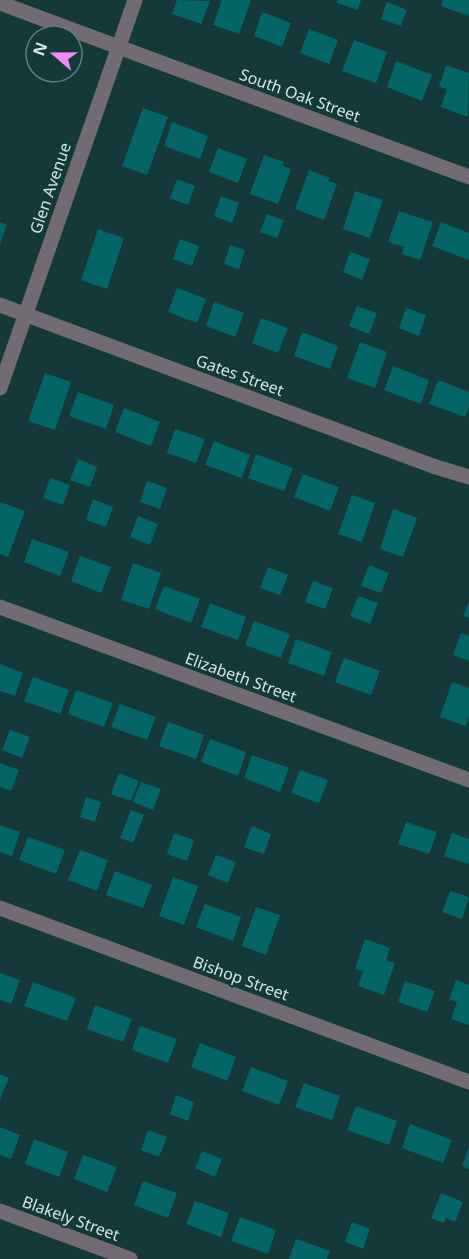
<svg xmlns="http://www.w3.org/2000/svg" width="469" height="1259" font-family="'Noto Sans',sans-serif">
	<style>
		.building { fill: #046567 }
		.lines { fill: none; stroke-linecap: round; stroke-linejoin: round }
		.street { stroke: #736b74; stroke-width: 15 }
		.labels { text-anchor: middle; stroke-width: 4.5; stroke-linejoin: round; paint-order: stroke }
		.street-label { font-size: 16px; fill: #d2e5e5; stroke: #153838 }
	</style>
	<rect width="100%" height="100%" fill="#153838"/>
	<!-- building -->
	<g class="building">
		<path d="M 177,0 L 210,1 L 201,24 L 172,14 Z"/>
		<path d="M 222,0 L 251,0 L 239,34 L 213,25 Z"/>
		<path d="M 338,0 L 361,0 L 358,10 L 337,3 Z"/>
		<path d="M 443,0 L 469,0 L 469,16 L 441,6 Z"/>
		<path d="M 387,2 L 407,10 L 401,26 L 381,19 Z"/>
		<path d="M 262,12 L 291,23 L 282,47 L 254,36 Z"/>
		<path d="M 309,29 L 338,40 L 329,64 L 300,53 Z"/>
		<path d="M 354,40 L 387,52 L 376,83 L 342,71 Z"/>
		<path d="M 396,61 L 432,75 L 422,101 L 387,87 Z"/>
		<path d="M 446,65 L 469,73 L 468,117 L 441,107 L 447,89 L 439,87 Z"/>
		<path d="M 143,108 L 168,117 L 147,175 L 122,166 Z"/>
		<path d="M 172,122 L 208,136 L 200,159 L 164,146 Z"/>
		<path d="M 218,148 L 247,159 L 238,183 L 209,172 Z"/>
		<path d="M 264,155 L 284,162 L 283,166 L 291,169 L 278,204 L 250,194 Z"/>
		<path d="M 309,170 L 330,178 L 328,181 L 337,184 L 324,220 L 295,209 Z"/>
		<path d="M 177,179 L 195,186 L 188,205 L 170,198 Z"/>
		<path d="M 355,191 L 383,200 L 370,238 L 343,229 Z"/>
		<path d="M 221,196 L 239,203 L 232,223 L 214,216 Z"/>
		<path d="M 399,211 L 433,222 L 420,260 L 402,254 L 404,247 L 388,242 Z"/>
		<path d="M 267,214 L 284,220 L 277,238 L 260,232 Z"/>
		<path d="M 0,222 L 7,225 L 0,244 Z"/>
		<path d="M 441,222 L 469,233 L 469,260 L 432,246 Z"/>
		<path d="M 98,229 L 124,238 L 107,289 L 81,280 Z"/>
		<path d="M 180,239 L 199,246 L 192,266 L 173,259 Z"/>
		<path d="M 230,245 L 245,250 L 239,269 L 224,264 Z"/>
		<path d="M 350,252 L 370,259 L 362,280 L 343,272 Z"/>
		<path d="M 177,288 L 206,299 L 197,323 L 168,312 Z"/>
		<path d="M 214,302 L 244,313 L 235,337 L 206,326 Z"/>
		<path d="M 357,306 L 377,313 L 369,334 L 349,326 Z"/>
		<path d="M 406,308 L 426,315 L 419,336 L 399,328 Z"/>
		<path d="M 261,318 L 288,328 L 278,353 L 252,343 Z"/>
		<path d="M 302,332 L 338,346 L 330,369 L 294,356 Z"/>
		<path d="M 360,342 L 387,352 L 375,388 L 347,378 Z"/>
		<path d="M 393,366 L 429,380 L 421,404 L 384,390 Z"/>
		<path d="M 45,373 L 71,382 L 55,430 L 28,421 Z"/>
		<path d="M 438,380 L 469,392 L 469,407 L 465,417 L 429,404 Z"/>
		<path d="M 78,392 L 114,405 L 106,429 L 69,416 Z"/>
		<path d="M 124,408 L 160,422 L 151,446 L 115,432 Z"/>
		<path d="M 175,429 L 205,439 L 196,463 L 167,453 Z"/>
		<path d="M 214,441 L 250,455 L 242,478 L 205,465 Z"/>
		<path d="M 256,454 L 293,468 L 284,491 L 248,478 Z"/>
		<path d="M 78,459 L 97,467 L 90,487 L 70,480 Z"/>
		<path d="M 303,474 L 339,487 L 330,511 L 294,497 Z"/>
		<path d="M 50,478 L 70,485 L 63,505 L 43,498 Z"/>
		<path d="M 147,481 L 167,488 L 160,509 L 140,502 Z"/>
		<path d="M 352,495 L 375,503 L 362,542 L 338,534 Z"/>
		<path d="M 93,499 L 113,507 L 106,527 L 86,520 Z"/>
		<path d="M 0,502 L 25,511 L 8,557 L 0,554 Z"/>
		<path d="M 393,509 L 417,518 L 403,557 L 380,549 Z"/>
		<path d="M 138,516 L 158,524 L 150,545 L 130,537 Z"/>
		<path d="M 32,539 L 69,552 L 60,576 L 24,562 Z"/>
		<path d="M 80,556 L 111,567 L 101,593 L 71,581 Z"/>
		<path d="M 133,563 L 161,573 L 149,609 L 121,600 Z"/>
		<path d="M 369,565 L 389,573 L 381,593 L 361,586 Z"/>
		<path d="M 268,567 L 288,575 L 280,595 L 260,588 Z"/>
		<path d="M 313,581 L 333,588 L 325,609 L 305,602 Z"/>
		<path d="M 164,586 L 200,599 L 191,623 L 155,609 Z"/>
		<path d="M 358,596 L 378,603 L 370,624 L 350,616 Z"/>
		<path d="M 469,602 L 469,618 L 463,616 Z"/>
		<path d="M 210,603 L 246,617 L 238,640 L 201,627 Z"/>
		<path d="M 254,621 L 290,634 L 281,658 L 245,645 Z"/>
		<path d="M 461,633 L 469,636 L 469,661 L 453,655 Z"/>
		<path d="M 296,639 L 332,652 L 324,676 L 288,663 Z"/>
		<path d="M 344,658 L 380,671 L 371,695 L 335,682 Z"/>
		<path d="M 0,664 L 23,673 L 15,696 L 0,691 Z"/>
		<path d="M 33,677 L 69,690 L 60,714 L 24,701 Z"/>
		<path d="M 452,682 L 469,688 L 469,717 L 466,726 L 440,717 Z"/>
		<path d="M 76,690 L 113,703 L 104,727 L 68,714 Z"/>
		<path d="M 120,704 L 156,717 L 147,740 L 111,727 Z"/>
		<path d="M 168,722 L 204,735 L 196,759 L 159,746 Z"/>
		<path d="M 10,730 L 30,737 L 22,758 L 2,750 Z"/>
		<path d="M 210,739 L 246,752 L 238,776 L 201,762 Z"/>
		<path d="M 252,755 L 289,768 L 280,792 L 244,778 Z"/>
		<path d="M 0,763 L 19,770 L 11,791 L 0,787 Z"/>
		<path d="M 300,770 L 328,780 L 319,803 L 291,793 Z"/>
		<path d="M 119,773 L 139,781 L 131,801 L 111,794 Z"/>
		<path d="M 141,782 L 161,789 L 153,810 L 133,802 Z"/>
		<path d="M 86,797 L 101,802 L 95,822 L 80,817 Z"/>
		<path d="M 131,810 L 144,815 L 133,843 L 120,838 Z"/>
		<path d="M 406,822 L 437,832 L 429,854 L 398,844 Z"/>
		<path d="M 0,825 L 20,832 L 12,856 L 0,852 Z"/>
		<path d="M 252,826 L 271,834 L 264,854 L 244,847 Z"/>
		<path d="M 174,833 L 194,840 L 187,861 L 167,854 Z"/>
		<path d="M 452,833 L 469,839 L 469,864 L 444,856 Z"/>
		<path d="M 28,837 L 65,850 L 56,874 L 19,860 Z"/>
		<path d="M 80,850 L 108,860 L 97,891 L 68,880 Z"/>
		<path d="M 216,855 L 236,862 L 228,883 L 208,875 Z"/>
		<path d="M 115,871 L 152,885 L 143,908 L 106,895 Z"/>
		<path d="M 173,877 L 198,886 L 184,925 L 159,916 Z"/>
		<path d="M 450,891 L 469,897 L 462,919 L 442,912 Z"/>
		<path d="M 205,904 L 241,917 L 233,941 L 196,927 Z"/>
		<path d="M 256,907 L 280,915 L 266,955 L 242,946 Z"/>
		<path d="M 365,939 L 390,948 L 386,960 L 395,963 L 384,995 L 358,986 L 363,971 L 355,969 Z"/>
		<path d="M 0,973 L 20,980 L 11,1004 L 0,1000 Z"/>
		<path d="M 456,980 L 469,985 L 469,1025 L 451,1019 L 457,1002 L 449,999 Z"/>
		<path d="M 405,981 L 435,991 L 427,1012 L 398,1002 Z"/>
		<path d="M 33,982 L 76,998 L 67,1021 L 24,1006 Z"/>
		<path d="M 95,1005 L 132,1019 L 123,1042 L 87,1029 Z"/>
		<path d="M 140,1026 L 177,1039 L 168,1063 L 132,1050 Z"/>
		<path d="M 200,1043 L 236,1057 L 227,1081 L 191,1067 Z"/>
		<path d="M 251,1067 L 288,1081 L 279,1105 L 242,1091 Z"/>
		<path d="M 0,1074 L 9,1078 L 0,1100 Z"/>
		<path d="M 304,1083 L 340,1096 L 332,1120 L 295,1107 Z"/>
		<path d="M 176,1095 L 194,1102 L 188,1121 L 170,1114 Z"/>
		<path d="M 356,1106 L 397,1121 L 389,1145 L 347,1130 Z"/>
		<path d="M 410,1124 L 452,1140 L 443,1163 L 402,1148 Z"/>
		<path d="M 0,1127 L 20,1135 L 11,1159 L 0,1155 Z"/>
		<path d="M 148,1130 L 167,1137 L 159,1157 L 141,1150 Z"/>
		<path d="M 34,1139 L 68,1152 L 59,1177 L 25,1164 Z"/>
		<path d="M 469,1147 L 469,1169 L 462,1166 Z"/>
		<path d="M 202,1151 L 222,1159 L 215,1177 L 195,1168 Z"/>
		<path d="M 83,1155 L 117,1167 L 107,1192 L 74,1179 Z"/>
		<path d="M 143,1181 L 177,1193 L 168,1218 L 134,1205 Z"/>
		<path d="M 441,1193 L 463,1202 L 455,1222 L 446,1218 L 444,1223 L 431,1218 Z"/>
		<path d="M 195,1201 L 229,1213 L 221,1237 L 186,1224 Z"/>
		<path d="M 240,1217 L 276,1230 L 268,1254 L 231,1241 Z"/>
		<path d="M 352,1222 L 370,1229 L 363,1249 L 345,1242 Z"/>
		<path d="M 296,1239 L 330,1251 L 327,1259 L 289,1259 Z"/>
	</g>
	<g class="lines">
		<!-- street -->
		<g class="street">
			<path d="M 0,3 L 469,177"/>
			<path d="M 0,305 L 433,466 L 469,477"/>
			<path d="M 0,388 L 135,0"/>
			<path d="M 0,607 L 469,780"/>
			<path d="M 0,908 L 469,1082"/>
			<path d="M 0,1211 L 130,1259"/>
		</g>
	</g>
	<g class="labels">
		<!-- street labels -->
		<g class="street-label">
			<text transform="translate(300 95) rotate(20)" y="6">South Oak Street</text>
			<text transform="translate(50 188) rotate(-71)" y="6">Glen Avenue</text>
			<text transform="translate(240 375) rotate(20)" y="6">Gates Street</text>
			<text transform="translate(241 677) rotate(20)" y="6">Elizabeth Street</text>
			<text transform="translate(241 978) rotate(20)" y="6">Bishop Street</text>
			<text transform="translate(71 1218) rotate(20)" y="6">Blakely Street</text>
		</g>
	</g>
	<!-- north arrow -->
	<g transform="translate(54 54) rotate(290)"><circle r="28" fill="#153838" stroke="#617d7d" stroke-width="1.5"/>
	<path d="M0-4.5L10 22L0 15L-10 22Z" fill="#ef8bf7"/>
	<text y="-9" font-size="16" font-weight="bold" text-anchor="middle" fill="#d2e5e5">N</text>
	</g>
</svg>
